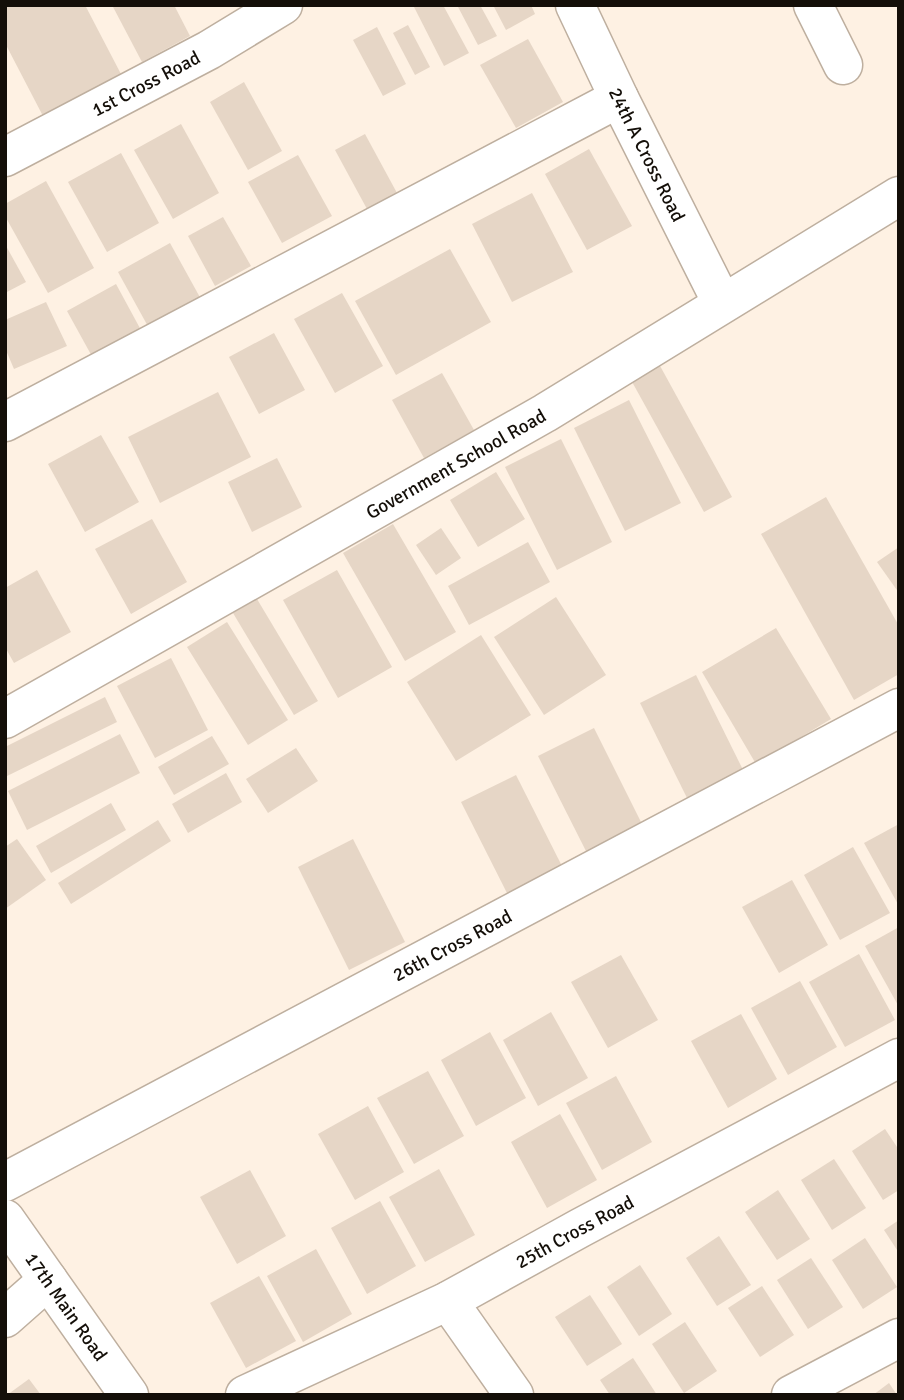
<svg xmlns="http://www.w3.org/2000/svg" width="904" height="1400" font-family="Signika,sans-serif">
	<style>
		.building { fill: #e6d6c6 }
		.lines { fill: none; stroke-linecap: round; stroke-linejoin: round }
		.street-casing { stroke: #beaf9f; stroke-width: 41 }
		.secondary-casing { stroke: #beaf9f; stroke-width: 41 }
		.street { stroke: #fff; stroke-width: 38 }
		.secondary { stroke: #fff; stroke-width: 38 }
		.labels { text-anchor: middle; stroke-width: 6; stroke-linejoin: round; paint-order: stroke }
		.street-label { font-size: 19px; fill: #140f09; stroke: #fff }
	</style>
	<rect width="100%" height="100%" fill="#fef1e3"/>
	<!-- building -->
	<g class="building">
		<path d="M 5,5 L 85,5 L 122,76 L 44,118 L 5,43 Z"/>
		<path d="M 112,5 L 174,5 L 190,36 L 142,62 Z"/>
		<path d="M 413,5 L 443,5 L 469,53 L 444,66 Z"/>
		<path d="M 457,5 L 480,5 L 497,36 L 478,45 Z"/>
		<path d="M 493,5 L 531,5 L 535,14 L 506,30 Z"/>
		<path d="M 408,25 L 430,67 L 415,75 L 393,33 Z"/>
		<path d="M 377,27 L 406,84 L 383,96 L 353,40 Z"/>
		<path d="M 528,39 L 563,102 L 516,128 L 480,65 Z"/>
		<path d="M 244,82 L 282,151 L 248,170 L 210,102 Z"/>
		<path d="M 181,124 L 219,193 L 173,219 L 134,150 Z"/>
		<path d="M 365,134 L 397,193 L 367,209 L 335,150 Z"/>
		<path d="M 589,149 L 632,226 L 587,250 L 545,174 Z"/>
		<path d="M 121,153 L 159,223 L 107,252 L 68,182 Z"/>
		<path d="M 298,155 L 332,216 L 282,243 L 248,182 Z"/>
		<path d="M 46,181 L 94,268 L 48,293 L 5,216 L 5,204 Z"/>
		<path d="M 532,193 L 573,272 L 512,302 L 472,224 Z"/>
		<path d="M 223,217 L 251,266 L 215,286 L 188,236 Z"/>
		<path d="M 170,243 L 202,301 L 150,330 L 118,272 Z"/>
		<path d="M 5,244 L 26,282 L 5,293 Z"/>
		<path d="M 450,249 L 491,322 L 396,375 L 355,301 Z"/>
		<path d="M 116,284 L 142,332 L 94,360 L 67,311 Z"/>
		<path d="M 342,293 L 383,366 L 335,393 L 294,319 Z"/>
		<path d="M 46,302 L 67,346 L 14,369 L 5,348 L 5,320 Z"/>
		<path d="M 274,333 L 305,390 L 259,414 L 229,357 Z"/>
		<path d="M 659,364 L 732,497 L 704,512 L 631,380 Z"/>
		<path d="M 442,373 L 474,430 L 424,458 L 392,400 Z"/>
		<path d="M 218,392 L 251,457 L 160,503 L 128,437 Z"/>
		<path d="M 629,400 L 681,503 L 625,531 L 574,428 Z"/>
		<path d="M 101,435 L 139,502 L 85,532 L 48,464 Z"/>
		<path d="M 561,439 L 612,542 L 557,570 L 505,467 Z"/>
		<path d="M 277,458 L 302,507 L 252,532 L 228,482 Z"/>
		<path d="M 496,472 L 525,519 L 478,547 L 450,500 Z"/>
		<path d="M 826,497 L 899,626 L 899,674 L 854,700 L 761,534 Z"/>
		<path d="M 152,519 L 187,582 L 131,614 L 95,549 Z"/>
		<path d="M 393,524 L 456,632 L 405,661 L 343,553 Z"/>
		<path d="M 441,528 L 461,558 L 436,575 L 416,545 Z"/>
		<path d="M 528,542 L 550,582 L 469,625 L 448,586 Z"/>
		<path d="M 899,547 L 899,593 L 877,562 Z"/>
		<path d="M 37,570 L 71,632 L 14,663 L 5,647 L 5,588 Z"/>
		<path d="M 337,570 L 392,667 L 338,698 L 283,600 Z"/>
		<path d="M 556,597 L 606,675 L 544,715 L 494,637 Z"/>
		<path d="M 257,599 L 318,701 L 294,715 L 233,613 Z"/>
		<path d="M 227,622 L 288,720 L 248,745 L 187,647 Z"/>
		<path d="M 776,628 L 831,719 L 756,764 L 702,672 Z"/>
		<path d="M 481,635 L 531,715 L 456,761 L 407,682 Z"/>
		<path d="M 171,658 L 208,730 L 155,758 L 117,686 Z"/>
		<path d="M 696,675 L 747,778 L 691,806 L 640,703 Z"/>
		<path d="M 105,697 L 117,722 L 5,777 L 5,747 Z"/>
		<path d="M 594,728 L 646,832 L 590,859 L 538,756 Z"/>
		<path d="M 120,734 L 140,773 L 27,830 L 8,791 Z"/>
		<path d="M 212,736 L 229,764 L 174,795 L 158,767 Z"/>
		<path d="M 296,748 L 318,781 L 268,813 L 246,779 Z"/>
		<path d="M 226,773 L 242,802 L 188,833 L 172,804 Z"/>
		<path d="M 516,775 L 568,878 L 513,905 L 461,802 Z"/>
		<path d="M 111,803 L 126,830 L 51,873 L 36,846 Z"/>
		<path d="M 158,820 L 171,841 L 71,904 L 58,883 Z"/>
		<path d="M 899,824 L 899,906 L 864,843 Z"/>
		<path d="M 17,839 L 46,880 L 5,909 L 5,847 Z"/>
		<path d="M 353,839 L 405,942 L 349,970 L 298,867 Z"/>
		<path d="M 853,847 L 890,913 L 840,940 L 804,875 Z"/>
		<path d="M 792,880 L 828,945 L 779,973 L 742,907 Z"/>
		<path d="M 899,927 L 899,1007 L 865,946 Z"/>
		<path d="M 859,954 L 895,1020 L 845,1047 L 809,982 Z"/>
		<path d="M 621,955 L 658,1020 L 608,1048 L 571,982 Z"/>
		<path d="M 800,981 L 837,1047 L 788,1075 L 751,1008 Z"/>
		<path d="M 551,1012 L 588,1078 L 538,1106 L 503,1040 Z"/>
		<path d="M 741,1014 L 777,1079 L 728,1108 L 691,1041 Z"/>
		<path d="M 490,1032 L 526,1098 L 476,1126 L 441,1060 Z"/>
		<path d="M 428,1071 L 464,1136 L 414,1164 L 377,1098 Z"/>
		<path d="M 616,1076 L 652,1142 L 602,1170 L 566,1103 Z"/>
		<path d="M 368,1106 L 404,1172 L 355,1200 L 318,1134 Z"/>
		<path d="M 560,1114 L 597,1180 L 547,1208 L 511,1142 Z"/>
		<path d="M 885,1129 L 899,1150 L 899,1190 L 883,1200 L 852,1151 Z"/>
		<path d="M 834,1159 L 866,1208 L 832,1230 L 801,1180 Z"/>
		<path d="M 439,1169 L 475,1235 L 425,1262 L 389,1197 Z"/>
		<path d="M 250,1170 L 286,1236 L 237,1264 L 200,1197 Z"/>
		<path d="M 778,1190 L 810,1239 L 777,1260 L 745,1212 Z"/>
		<path d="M 380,1201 L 416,1266 L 367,1294 L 331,1228 Z"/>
		<path d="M 899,1220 L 899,1253 L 884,1230 Z"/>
		<path d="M 719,1236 L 751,1285 L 717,1306 L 686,1258 Z"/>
		<path d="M 865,1238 L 897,1287 L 863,1309 L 832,1260 Z"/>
		<path d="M 316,1249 L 352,1314 L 303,1342 L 267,1276 Z"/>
		<path d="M 811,1258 L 843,1307 L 808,1329 L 777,1280 Z"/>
		<path d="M 640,1265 L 672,1314 L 639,1336 L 607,1287 Z"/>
		<path d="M 259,1276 L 296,1341 L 246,1368 L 210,1303 Z"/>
		<path d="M 762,1286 L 794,1335 L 760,1357 L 728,1308 Z"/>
		<path d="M 590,1295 L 622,1344 L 587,1366 L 555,1317 Z"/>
		<path d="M 685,1322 L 717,1371 L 684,1393 L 652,1344 Z"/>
		<path d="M 633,1358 L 657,1395 L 610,1395 L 600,1380 Z"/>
		<path d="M 29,1379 L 41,1395 L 7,1395 Z"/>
		<path d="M 889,1383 L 897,1395 L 873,1395 Z"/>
	</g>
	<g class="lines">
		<defs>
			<g id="street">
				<path id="s1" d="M 575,5 L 619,98 L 722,303"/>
				<path d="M 813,5 L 843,65"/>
				<path id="s2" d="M 5,157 L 209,50 L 283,5"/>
				<path d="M 5,422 L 619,98"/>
				<path id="s3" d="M 5,1182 L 899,708"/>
				<path d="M 448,1301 L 514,1395"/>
				<path d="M 5,1318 L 48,1280"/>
				<path id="s4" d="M 245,1395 L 448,1301 L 580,1228 L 899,1058"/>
				<path d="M 791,1395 L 899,1338"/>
			</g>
			<g id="secondary">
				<path id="s5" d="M 5,719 L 545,413 L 899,196"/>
				<path id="s6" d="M 5,1219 L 129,1395"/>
			</g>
		</defs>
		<!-- street casing -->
		<use href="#street" class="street-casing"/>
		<!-- secondary casing -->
		<use href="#secondary" class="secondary-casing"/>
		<!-- street -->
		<use href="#street" class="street"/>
		<!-- secondary -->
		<use href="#secondary" class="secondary"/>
	</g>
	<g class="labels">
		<!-- street labels -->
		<g class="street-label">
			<text dy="7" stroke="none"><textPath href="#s2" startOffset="159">1st Cross Road</textPath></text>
			<text dy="7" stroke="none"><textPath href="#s1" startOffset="166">24th A Cross Road</textPath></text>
			<text dy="7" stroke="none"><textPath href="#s5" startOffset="518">Government School Road</textPath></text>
			<text dy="7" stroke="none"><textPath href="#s3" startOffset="506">26th Cross Road</textPath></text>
			<text dy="7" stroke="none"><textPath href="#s4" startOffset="368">25th Cross Road</textPath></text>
			<text dy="7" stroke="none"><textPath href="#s6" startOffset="107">17th Main Road</textPath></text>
		</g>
	</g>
	<!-- border -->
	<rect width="904" height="1400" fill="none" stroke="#140f09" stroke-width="14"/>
</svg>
